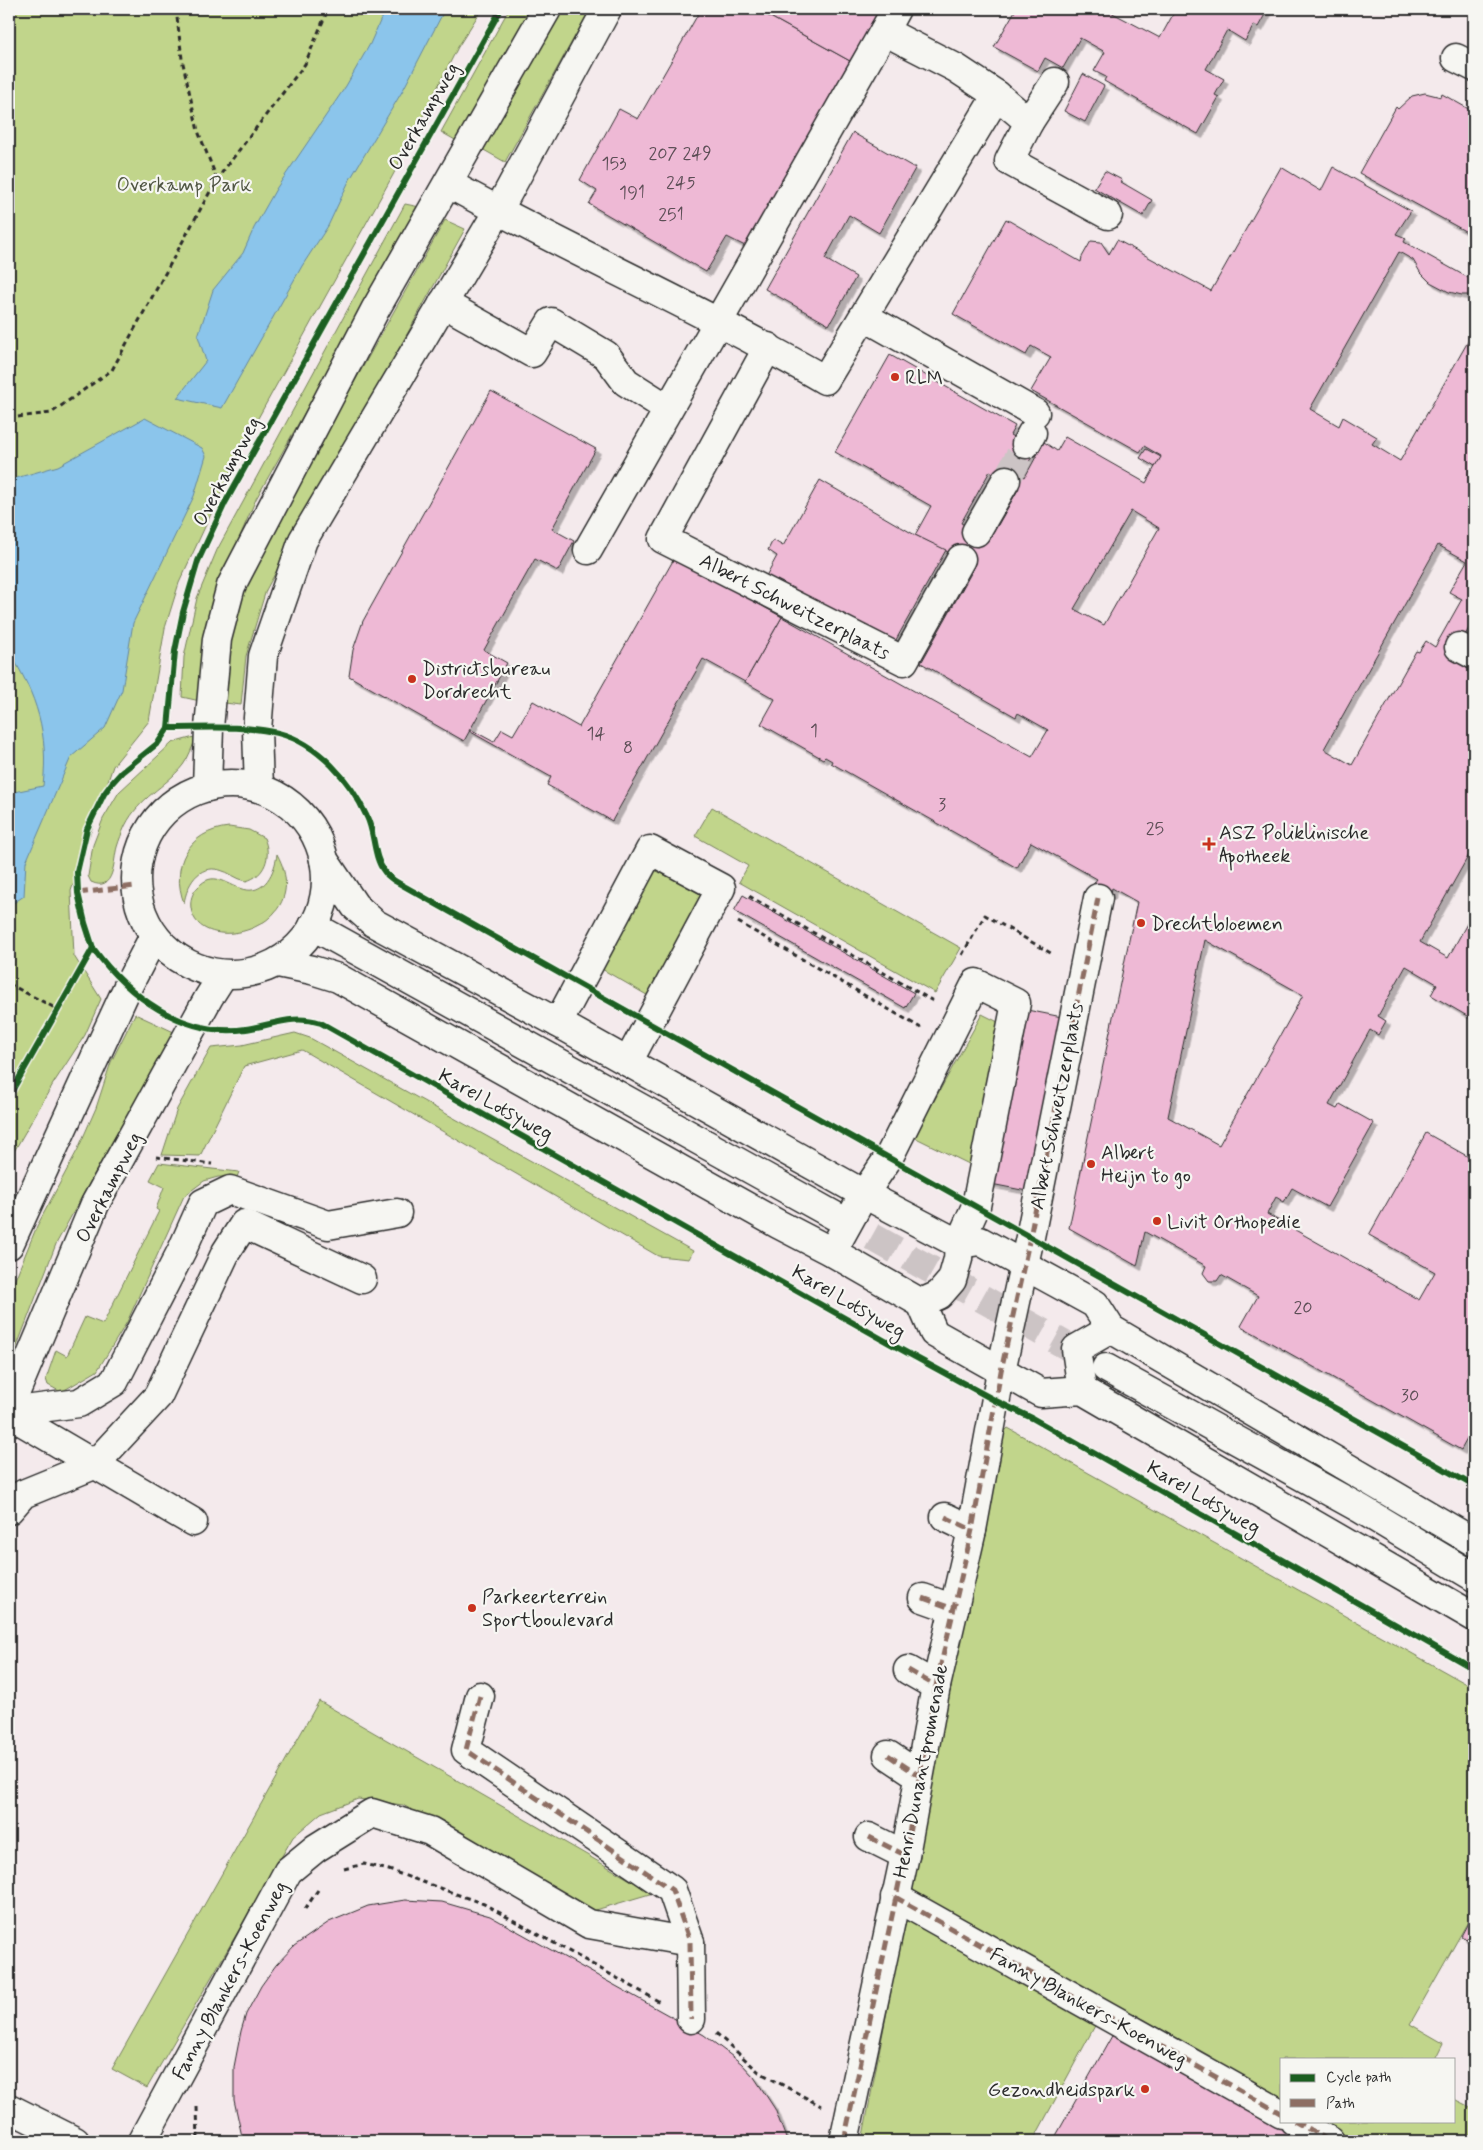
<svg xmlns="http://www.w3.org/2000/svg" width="1483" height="2150" font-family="Mynerve,sans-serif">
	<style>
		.green { fill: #c1d58b; stroke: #76805b }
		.water { fill: #8bc5eb; stroke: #65879e }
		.building { fill: #eeb9d5; stroke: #2b2b2b; fill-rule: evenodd; filter: url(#shadow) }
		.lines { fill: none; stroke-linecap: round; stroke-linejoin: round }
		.minor-tunnel { stroke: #ccc4c5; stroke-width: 28; stroke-dasharray: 28 14; stroke-linecap: butt }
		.minor-casing { stroke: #2b2b2b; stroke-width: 31 }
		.path { stroke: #2b2b2b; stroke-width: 3; stroke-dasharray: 5 4; stroke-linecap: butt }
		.minor { stroke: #f6f6f2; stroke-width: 28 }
		.quiet { stroke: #8d6e63; stroke-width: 5; stroke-dasharray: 10 5; stroke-linecap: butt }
		.cycleway-casing { stroke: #f6f6f2; stroke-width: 9 }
		.cycleway { stroke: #1b5e20; stroke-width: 6 }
		.poi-dot { fill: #c8321e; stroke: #f6f6f2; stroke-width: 2 }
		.labels { text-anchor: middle; stroke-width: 4.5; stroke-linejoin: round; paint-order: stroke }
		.number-label { font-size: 18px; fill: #5c4e56 }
		.street-label { font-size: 20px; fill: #2b2b2b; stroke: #f6f6f2 }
		.park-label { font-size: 20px; fill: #505643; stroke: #f6f6f2 }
		.poi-label { font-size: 20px; fill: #2b2b2b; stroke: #f6f6f2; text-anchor: start }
	</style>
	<defs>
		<filter id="shadow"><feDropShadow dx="4.5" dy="4.5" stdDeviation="0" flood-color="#0004"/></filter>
	</defs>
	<rect width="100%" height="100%" fill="#f4eaec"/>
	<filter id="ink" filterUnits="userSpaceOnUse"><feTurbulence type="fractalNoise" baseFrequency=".02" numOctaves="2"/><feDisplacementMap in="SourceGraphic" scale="10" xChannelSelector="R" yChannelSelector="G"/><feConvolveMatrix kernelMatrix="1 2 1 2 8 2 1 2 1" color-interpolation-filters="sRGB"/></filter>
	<g filter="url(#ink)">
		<!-- green -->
		<g class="green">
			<path d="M 9,9 L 482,9 L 458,47 L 393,175 L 242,447 L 179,583 L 165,628 L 149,721 L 113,766 L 71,891 L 74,956 L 101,999 L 85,1035 L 53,1084 L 9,1160 Z"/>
			<path d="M 509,9 L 531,9 L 457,141 L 441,132 Z"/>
			<path d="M 560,9 L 590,9 L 505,162 L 482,149 Z"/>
			<path d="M 405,204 L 420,207 L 256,499 L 222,578 L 204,635 L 200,701 L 182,697 L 184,657 L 197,598 L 217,550 Z"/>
			<path d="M 445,220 L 465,229 L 266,590 L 246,656 L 241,705 L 225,703 L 226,639 L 246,576 Z"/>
			<path d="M 194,737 L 196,738 C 192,747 189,757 183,765 C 164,789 140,796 125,826 C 122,833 119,840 117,847 C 113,861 115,893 91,882 L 88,876 L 93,845 L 103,819 L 119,792 L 172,743 Z"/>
			<path d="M 712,807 L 961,948 L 935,993 L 739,882 L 748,866 L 695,836 Z"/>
			<path d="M 229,827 L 249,830 L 264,838 C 272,856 265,876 246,881 C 236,879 229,872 220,870 C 198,864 187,885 184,903 C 170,866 188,831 229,827 Z"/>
			<path d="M 277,854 C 318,929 198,959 191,908 C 190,900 192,893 198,887 C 213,870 226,884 242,889 C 265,896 275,871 277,854 Z"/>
			<path d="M 655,868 L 707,898 L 652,998 L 600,968 Z"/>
			<path d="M 135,1014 L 176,1033 L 108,1149 L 56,1244 L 9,1367 L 9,1294 L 37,1226 L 78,1149 L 96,1108 L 111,1062 Z"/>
			<path d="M 982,1014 L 1002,1024 L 973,1166 L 914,1137 Z"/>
			<path d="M 295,1033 L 310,1038 L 693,1251 L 689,1259 L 658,1256 L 302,1050 L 244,1066 L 200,1156 L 162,1155 L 177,1109 L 211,1048 L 242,1045 Z"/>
			<path d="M 159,1163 L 239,1172 L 237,1177 L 218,1177 L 204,1181 L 184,1196 L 127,1322 L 97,1371 L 61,1392 L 48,1385 L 46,1379 L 56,1350 L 67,1356 L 85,1317 L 103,1324 L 159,1211 L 156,1209 L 164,1187 L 150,1180 Z"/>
			<path d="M 1008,1428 L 1474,1688 L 1474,1911 L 1410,2024 L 1443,2043 L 1435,2059 L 1282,2059 L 1282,2108 L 1206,2064 L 1210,2056 L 1138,2016 L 1133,2023 L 1105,2007 L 1033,2141 L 862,2141 L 997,1440 Z"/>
			<path d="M 319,1701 L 653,1893 L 589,1912 L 403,1805 L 358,1799 L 321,1813 L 293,1837 L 147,2088 L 112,2069 Z"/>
			<path d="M 1454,2099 L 1474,2109 L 1474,2141 L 1341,2141 L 1306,2121 L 1454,2121 Z"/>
		</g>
		<!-- water -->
		<g class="water">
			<path d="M 383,9 L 445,9 L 403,90 L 349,181 L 328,226 L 302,266 L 222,408 L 177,398 L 206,361 L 198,336 L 213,290 L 243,253 L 254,228 L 276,189 L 346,86 L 370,44 L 381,19 Z"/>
			<path d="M 145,418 L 202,448 L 206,456 L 194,496 L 133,623 L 122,690 L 105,728 L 71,757 L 26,862 L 24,896 L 9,906 L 9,793 L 43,786 C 49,734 37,695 9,652 L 9,480 L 58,466 Z"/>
		</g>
		<!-- building -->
		<g class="building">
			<path d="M 701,9 L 756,9 L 850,61 L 745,246 L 727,237 L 706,272 L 589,204 L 597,191 L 580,180 L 619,109 L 638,119 Z"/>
			<path d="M 756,9 L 880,9 L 850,61 Z"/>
			<path d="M 1016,9 L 1105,9 L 1160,38 L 1176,9 L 1268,9 L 1258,27 L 1254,25 L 1245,41 L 1227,30 L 1206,69 L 1224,79 L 1215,95 L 1219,97 L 1198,134 L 1104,81 L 1106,77 L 1094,71 L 1105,52 L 1080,38 L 1063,68 L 1045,58 L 1038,71 L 994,47 Z"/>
			<path d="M 1083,74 L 1104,86 L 1085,122 L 1064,111 Z"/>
			<path d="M 1425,93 L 1441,97 L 1442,94 L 1474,112 L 1474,236 L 1359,173 L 1396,107 L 1398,109 L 1412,96 Z"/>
			<path d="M 853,132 L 855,134 L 913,167 L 916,167 L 879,233 L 849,215 L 825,259 L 856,277 L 829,325 L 765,289 Z"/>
			<path d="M 1281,167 L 1321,191 L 1333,167 L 1411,211 L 1396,234 L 1406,238 L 1404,242 L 1474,281 L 1474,295 L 1462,295 L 1449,292 L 1430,282 L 1420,272 L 1413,260 L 1399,252 L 1310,409 L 1339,426 L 1343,417 L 1377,437 L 1372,444 L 1400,461 L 1474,331 L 1474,619 L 1453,657 L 1474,668 L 1474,846 L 1420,942 L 1448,958 L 1474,911 L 1474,1020 L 1431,995 L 1437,984 L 1406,966 L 1378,1016 L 1386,1021 L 1378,1035 L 1370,1030 L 1329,1105 L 1337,1109 L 1340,1104 L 1374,1123 L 1327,1207 L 1292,1188 L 1284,1202 L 1276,1197 L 1267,1214 L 1419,1300 L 1435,1272 L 1369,1235 L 1426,1133 L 1474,1160 L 1474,1426 L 1461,1450 L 1241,1326 L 1258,1296 L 1221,1275 L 1217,1281 L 1209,1281 L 1203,1273 L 1206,1266 L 1145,1232 L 1137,1266 L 1069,1228 L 1137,902 L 1112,888 L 1111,895 L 1091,887 L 1097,879 L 1031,842 L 1017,868 L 831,763 L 832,761 L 825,757 L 823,759 L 800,746 L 761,724 L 775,699 L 745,682 L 782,617 L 1032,757 L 1048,730 L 1018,713 L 1016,717 L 921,663 L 975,566 L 915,535 L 931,506 L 835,452 L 890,355 L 1015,426 L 1010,435 L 1036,450 L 1021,475 L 1025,477 L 1044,442 L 1057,451 L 1065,437 L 1146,483 L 1161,456 L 1144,446 L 1140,452 L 1031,391 L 1051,357 L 1031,346 L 1026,355 L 953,314 L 1006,219 L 1081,262 L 1082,257 L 1091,241 L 1101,242 L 1109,254 L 1117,240 L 1211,291 ZM 990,471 L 1019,488 L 990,539 L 961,523 ZM 1131,511 L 1159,528 L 1104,625 L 1074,609 ZM 1438,545 L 1467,561 L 1449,592 L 1462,599 L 1435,647 L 1426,641 L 1419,652 L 1416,651 L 1352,765 L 1324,749 ZM 1205,940 L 1303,995 L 1219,1145 L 1168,1117 Z"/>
			<path d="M 1105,171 L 1122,180 L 1121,182 L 1152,200 L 1143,216 L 1094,188 Z"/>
			<path d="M 491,391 L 596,449 L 552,529 L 574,541 L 558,571 L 535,559 L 484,650 L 507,663 L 464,741 L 349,676 L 353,650 L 363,621 Z"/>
			<path d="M 1146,449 L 1161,457 L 1155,467 L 1140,458 Z"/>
			<path d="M 820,480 L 915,535 L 946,550 L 892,647 L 766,576 L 777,556 L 768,550 L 773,540 L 783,546 Z"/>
			<path d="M 675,557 L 782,617 L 745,682 L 703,659 L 612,821 L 547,785 L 551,777 L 469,731 L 470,729 L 494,742 L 502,729 L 513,735 L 533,701 L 579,727 Z"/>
			<path d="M 743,895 L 914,993 L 905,1008 L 734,911 Z"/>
			<path d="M 1022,1009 L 1067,1018 L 1032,1192 L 986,1183 Z"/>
			<path d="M 405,1900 L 442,1902 L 490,1916 L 704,2035 L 741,2063 L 754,2077 L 775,2109 L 787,2141 L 243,2141 L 234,2100 L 234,2067 L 241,2031 L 246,2014 L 261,1986 L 276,1965 L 294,1946 L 329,1922 L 368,1906 Z"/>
			<path d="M 1474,1912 L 1474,1943 L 1461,1936 Z"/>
			<path d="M 1474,2012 L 1474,2028 L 1468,2024 Z"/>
			<path d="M 1113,2034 L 1304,2141 L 1047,2141 L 1049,2138 L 1053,2141 Z"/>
		</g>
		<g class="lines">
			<!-- minor-tunnel -->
			<g class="minor-tunnel">
				<path d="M 1006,480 L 1026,444"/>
				<path d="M 835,1216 L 1106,1368"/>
			</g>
			<defs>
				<g id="minor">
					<path d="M 896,9 L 884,31 L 956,68 L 997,95 L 1029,122 L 1009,161 L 1108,215"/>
					<path d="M 1456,58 L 1474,67"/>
					<path d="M 1029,122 L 1055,82"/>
					<path d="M 449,184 C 573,252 703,310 825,380 L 997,95"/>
					<path d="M 443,303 L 532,353 L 551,322 L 606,355 L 626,382 L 667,408"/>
					<path d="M 865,317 L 1035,413"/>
					<path d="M 768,347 L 663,539 L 904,661 L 961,559"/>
					<path d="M 1026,444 L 1032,433"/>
					<path d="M 976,532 L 1006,480"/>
					<path d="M 588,550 L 884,31"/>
					<path d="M 1459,647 L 1474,655"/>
					<circle cx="231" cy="879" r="95"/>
					<path d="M 207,787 L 209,728 L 217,639 L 231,586 L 375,310 L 547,9"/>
					<path d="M 259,788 L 257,730 L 263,656 L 303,540 L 498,211 L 607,9"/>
					<path d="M 324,860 L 355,906 L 374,923 L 558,1023 L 864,1194 L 959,1244 L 980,1241 L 1095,1304 L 1111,1329 L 1474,1542"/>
					<path d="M 313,926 L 835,1216"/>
					<path d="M 278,963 L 312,970 L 338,978 L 778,1224 L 832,1252 L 921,1303 L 934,1333 L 1041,1393 L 1082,1390 L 1474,1617"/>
					<path d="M 558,1023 L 650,850 L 721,888 L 628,1062"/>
					<path d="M 9,1245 L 128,986 L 154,936"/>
					<path d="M 832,1252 L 864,1194 L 889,1157 L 976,983 L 1016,1003 L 976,1206 L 959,1244 L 958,1259 L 952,1280 L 939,1295 L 921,1303"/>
					<path d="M 1106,1368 L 1361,1509 L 1474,1577"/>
					<path d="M 1082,1390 L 1076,1349 L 1111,1329"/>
					<path d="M 9,1408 L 95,1204 L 209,997 L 223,975"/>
					<path d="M 9,1412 L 79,1403 L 114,1382 L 182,1250 L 203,1203 L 230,1190 L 328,1225 L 397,1213"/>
					<path d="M 9,1414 L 193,1522"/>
					<path d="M 9,1510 L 23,1494 L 94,1465 L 158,1396 L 226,1252 L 244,1224 L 362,1279"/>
					<path d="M 945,1517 L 972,1530"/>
					<path d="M 923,1598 L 954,1609"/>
					<path d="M 908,1670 L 936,1686"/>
					<path d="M 480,1696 L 466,1750 L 672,1890 L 690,1942 L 691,2019"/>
					<path d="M 888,1755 L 918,1775"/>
					<path d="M 869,1837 L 905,1855"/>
					<path d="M 895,1897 L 1282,2114"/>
					<path d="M 9,2108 L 75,2141"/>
					<path d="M 1294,2121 L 1330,2141"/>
					<path d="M 142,2141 L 288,1871 L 316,1848 L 372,1813 L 430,1831 L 589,1924 L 690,1942"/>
					<path d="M 844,2141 L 905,1855 L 936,1686 L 972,1530 L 1001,1371 L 1030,1237 L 1098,898"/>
				</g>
			</defs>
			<!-- minor casing -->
			<use href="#minor" class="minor-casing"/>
			<!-- path -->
			<g class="path">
				<path d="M 176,9 L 182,59 L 198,131 L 217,179"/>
				<path d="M 9,418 L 51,413 L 112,370 L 217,179 L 305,64 L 328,9"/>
				<path d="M 749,896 L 933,1001"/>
				<path d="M 738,922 L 921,1028"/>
				<path d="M 962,955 L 985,915 L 1054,955"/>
				<path d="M 9,984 L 57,1009"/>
				<path d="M 156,1157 L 212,1164"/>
				<path d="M 344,1869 L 364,1864 L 389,1870 L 484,1904 L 660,2002"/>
				<path d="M 305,1909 L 320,1887"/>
				<path d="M 716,2033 L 759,2072 L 821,2106"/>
				<path d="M 197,2107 L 198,2141"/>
			</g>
			<!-- minor -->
			<use href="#minor" class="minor"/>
			<!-- quiet -->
			<g class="quiet">
				<path d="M 78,893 L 135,886"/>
				<path d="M 945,1517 L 972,1530"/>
				<path d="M 923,1598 L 954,1609"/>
				<path d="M 908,1670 L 936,1686"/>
				<path d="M 480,1696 L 466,1750 L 672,1890 L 690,1942 L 691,2019"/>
				<path d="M 888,1755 L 918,1775"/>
				<path d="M 869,1837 L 905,1855"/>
				<path d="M 895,1897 L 1282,2114"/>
				<path d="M 1294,2121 L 1330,2141"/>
				<path d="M 844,2141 L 905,1855 L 936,1686 L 972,1530 L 1001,1371 L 1030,1237 L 1098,898"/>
			</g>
			<defs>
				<g id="cycleway">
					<path d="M 168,728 C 204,728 243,725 278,733 C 318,743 351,781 367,817 C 375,833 373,856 384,871 C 386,875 391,878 395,881 L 1474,1486"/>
					<path d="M 93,948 C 127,995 184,1038 246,1029 C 273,1025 293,1014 321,1023 L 889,1343 L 996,1401 L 1032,1418 L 1474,1669"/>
					<path d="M 9,1096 L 93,948 L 85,923 L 78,893 L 77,872 L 87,829 L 104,794 L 112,783 L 122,772 L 158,743 L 168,728 L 175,651 L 183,612 L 198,561 L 225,503 L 501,9"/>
				</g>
			</defs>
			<!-- cycleway casing -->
			<use href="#cycleway" class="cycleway-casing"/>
			<!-- cycleway -->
			<use href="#cycleway" class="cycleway"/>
		</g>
	</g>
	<!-- markers -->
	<g class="poi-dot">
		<circle cx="895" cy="377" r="5"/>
		<circle cx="412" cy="679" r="5"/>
		<path d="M1206.5 836.5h5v5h5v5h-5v5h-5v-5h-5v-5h5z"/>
		<circle cx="1141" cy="923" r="5"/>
		<circle cx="1091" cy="1164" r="5"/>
		<circle cx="1157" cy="1221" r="5"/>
		<circle cx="472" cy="1608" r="5"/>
		<circle cx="1145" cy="2089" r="5"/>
	</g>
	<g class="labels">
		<!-- number labels -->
		<g class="number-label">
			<text x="663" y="159">207</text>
			<text x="697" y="159">249</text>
			<text x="614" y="169">153</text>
			<text x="681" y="188">245</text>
			<text x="632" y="198">191</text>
			<text x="671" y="220">251</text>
			<text x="814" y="736">1</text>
			<text x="596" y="739">14</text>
			<text x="628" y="753">8</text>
			<text x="942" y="810">3</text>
			<text x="1155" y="834">25</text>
			<text x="1303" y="1313">20</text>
			<text x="1410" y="1401">30</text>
		</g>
		<!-- street labels -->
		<g class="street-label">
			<text transform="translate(423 116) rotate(-60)" y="7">Overkampweg</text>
			<text transform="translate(226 471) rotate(-62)" y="7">Overkampweg</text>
			<text transform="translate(795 606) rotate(27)" y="7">Albert Schweitzerplaats</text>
			<text transform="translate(496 1104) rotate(29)" y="7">Karel Lotsyweg</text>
			<text transform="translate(1056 1106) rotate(-79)" y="7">Albert Schweitzerplaats</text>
			<text transform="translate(108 1187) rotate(-63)" y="7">Overkampweg</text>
			<text transform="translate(849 1301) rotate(30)" y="7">Karel Lotsyweg</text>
			<text transform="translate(1204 1497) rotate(30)" y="7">Karel Lotsyweg</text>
			<text transform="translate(920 1771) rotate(-79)" y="7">Henri Dunantpromenade</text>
			<text transform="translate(229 1980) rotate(-62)" y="7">Fanny Blankers-Koenweg</text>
			<text transform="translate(1089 2006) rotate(29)" y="7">Fanny Blankers-Koenweg</text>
		</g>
		<!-- park labels -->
		<g class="park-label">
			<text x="184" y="191">Overkamp Park</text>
		</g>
		<!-- poi labels -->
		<g class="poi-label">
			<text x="905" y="384">RLM</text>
			<text x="422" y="675">Districtsbureau<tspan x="422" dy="23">Dordrecht</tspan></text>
			<text x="1219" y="839">ASZ Poliklinische<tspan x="1219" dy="23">Apotheek</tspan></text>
			<text x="1151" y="930">Drechtbloemen</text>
			<text x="1101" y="1159">Albert<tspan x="1101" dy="23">Heijn to go</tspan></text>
			<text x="1167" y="1228">Livit Orthopedie</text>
			<text x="482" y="1603">Parkeerterrein<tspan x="482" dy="23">Sportboulevard</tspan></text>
			<text x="1135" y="2096" text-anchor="end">Gezondheidspark</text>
		</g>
	</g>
	<!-- margin -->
	<rect width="1483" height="2150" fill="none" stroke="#f6f6f2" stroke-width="30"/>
	<rect x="15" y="15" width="1453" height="2120" fill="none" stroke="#2b2b2b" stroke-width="2" filter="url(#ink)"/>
	<!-- legend -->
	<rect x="1280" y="2058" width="175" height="65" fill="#f6f6f2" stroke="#a5a5a2"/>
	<rect x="1290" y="2074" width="25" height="8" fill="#1b5e20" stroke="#a5a5a2"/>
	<text x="1326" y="2082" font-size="15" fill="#2b2b2b">Cycle path</text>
	<rect x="1290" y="2099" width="25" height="8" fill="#8d6e63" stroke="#a5a5a2"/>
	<text x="1326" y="2108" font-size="15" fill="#2b2b2b">Path</text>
</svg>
